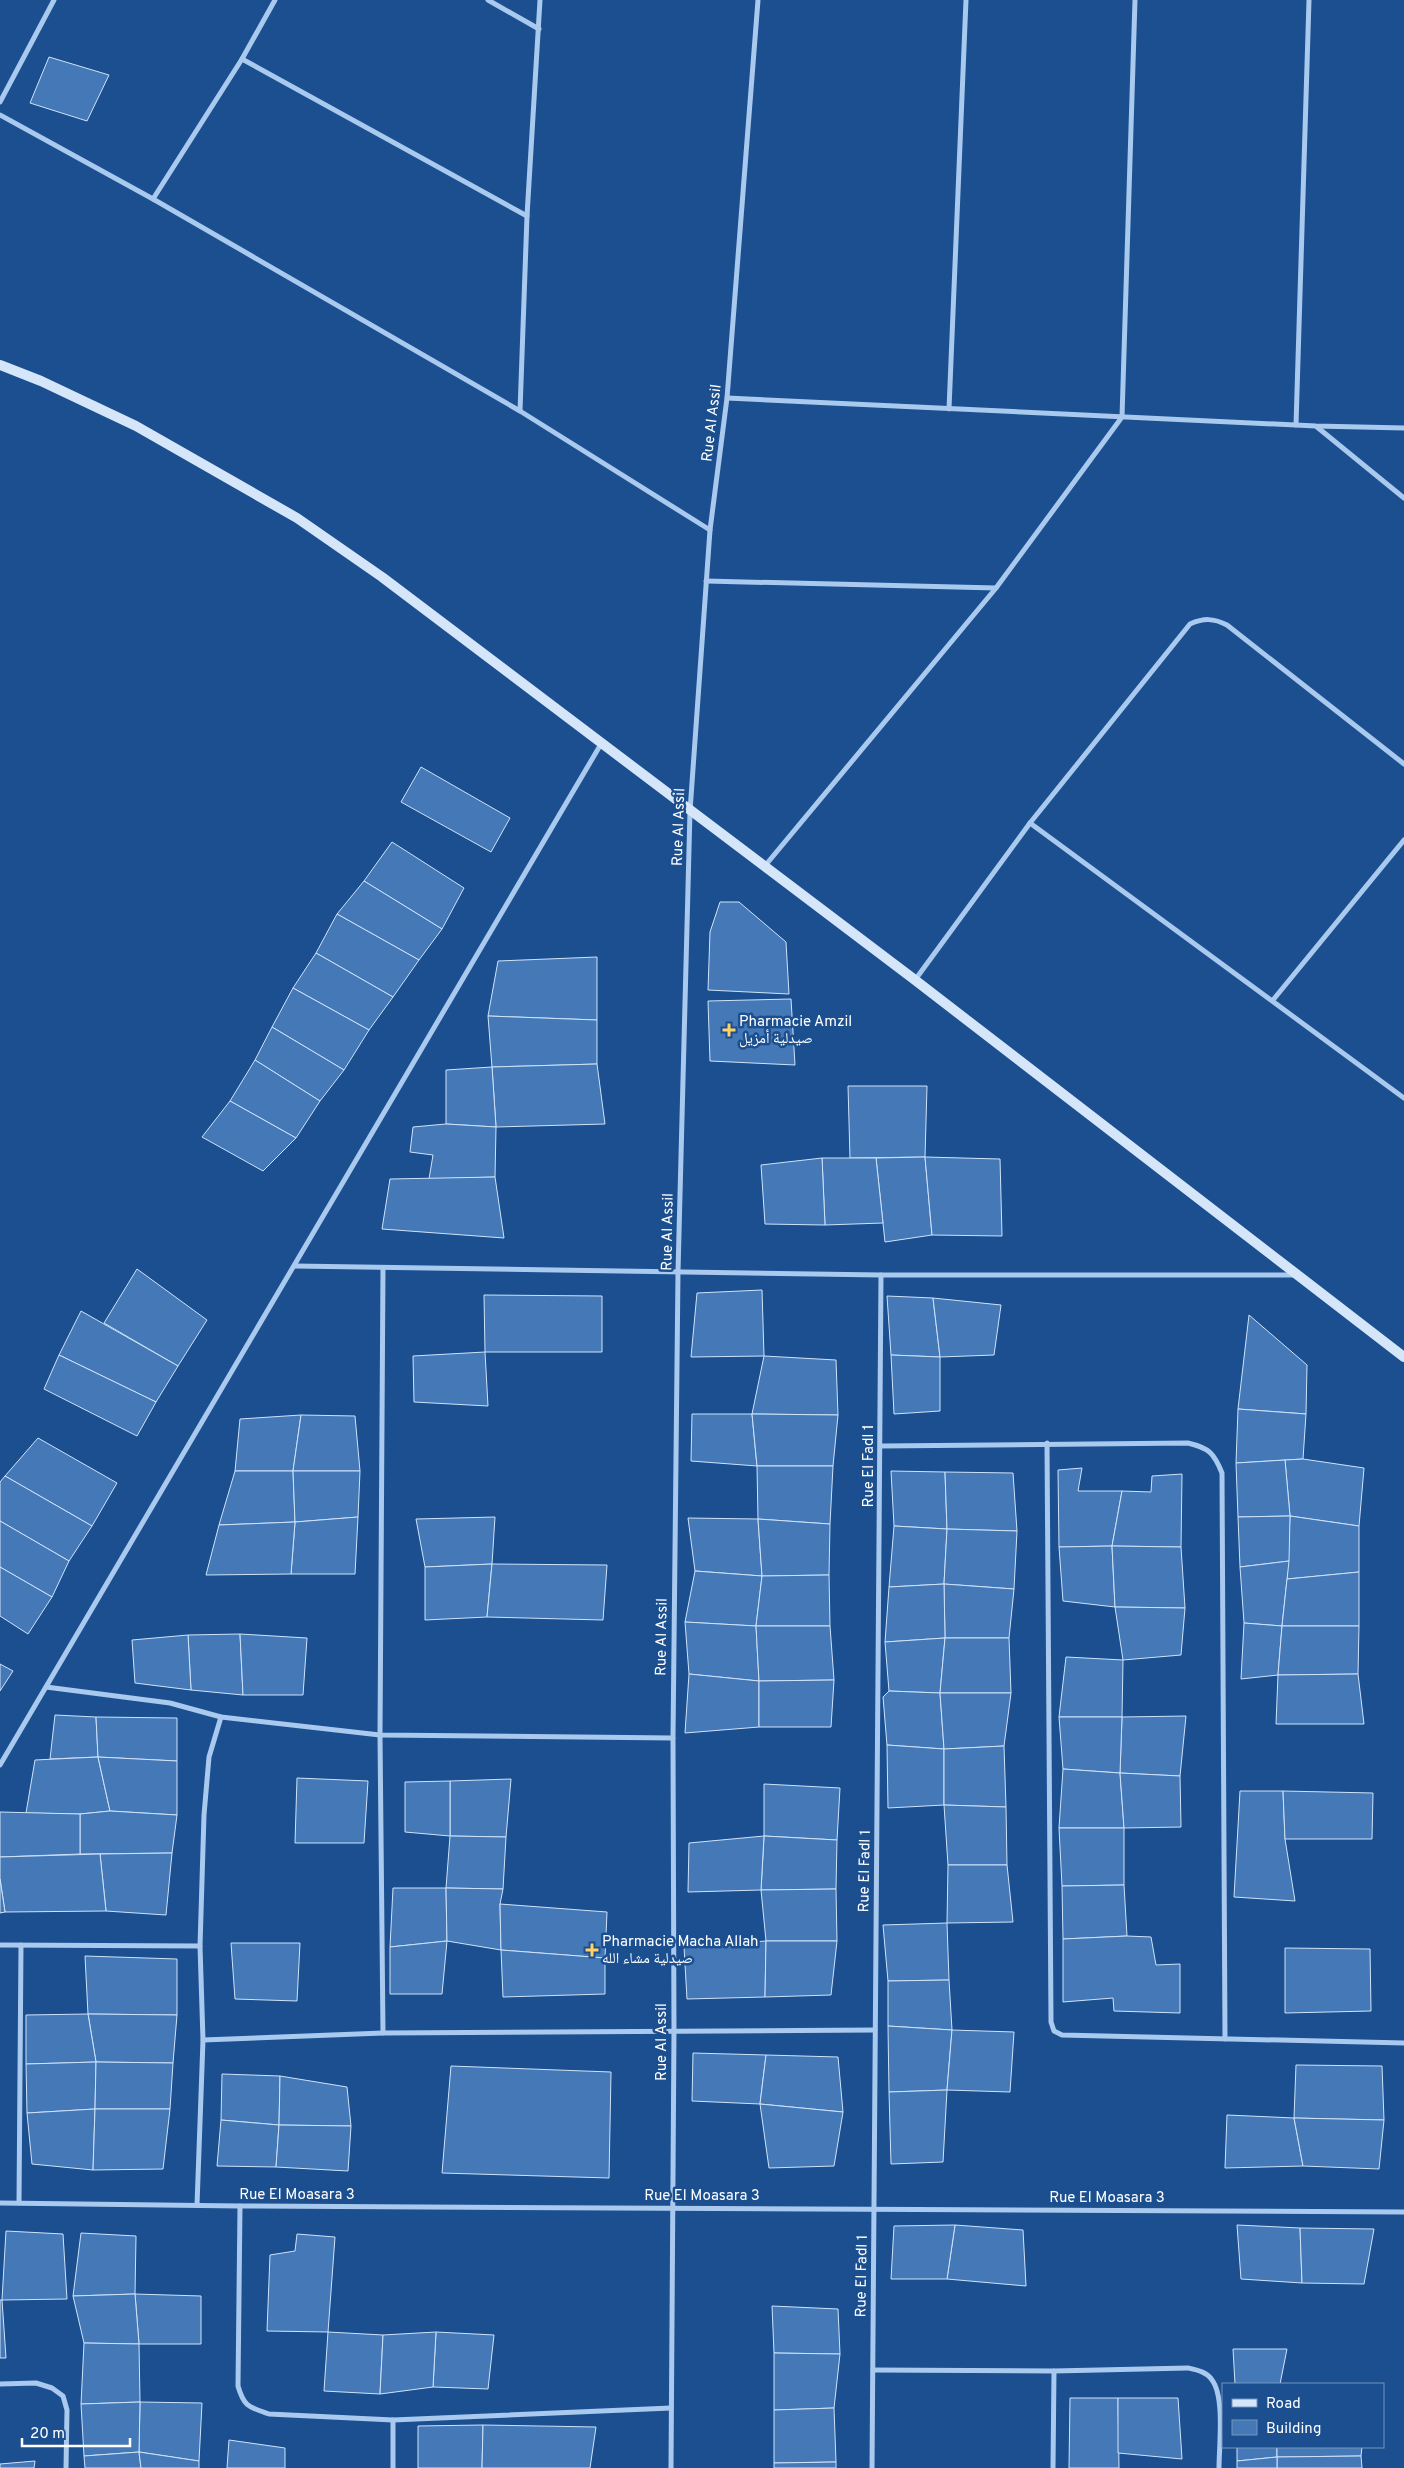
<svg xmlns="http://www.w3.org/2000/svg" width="1404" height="2468" font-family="Overpass,'Noto Naskh Arabic',sans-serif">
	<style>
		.building { fill: #4478b7; stroke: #cfe3fa }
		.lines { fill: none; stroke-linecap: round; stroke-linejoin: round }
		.street { stroke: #a9c9ee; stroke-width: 5 }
		.secondary { stroke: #d6e6fa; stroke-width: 10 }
		.poi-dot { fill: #ffd166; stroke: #1b4f8f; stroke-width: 2 }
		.labels { text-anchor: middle; stroke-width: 5; stroke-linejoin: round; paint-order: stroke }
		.street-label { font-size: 15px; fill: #fff; stroke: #1b4f8f }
		.poi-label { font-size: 15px; fill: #fff; stroke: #1b4f8f; text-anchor: start }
	</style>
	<rect width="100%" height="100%" fill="#1b4f8f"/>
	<!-- building -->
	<g class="building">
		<path d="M 49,57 L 109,75 L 87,121 L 30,103 Z"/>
		<path d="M 421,767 L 510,818 L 491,852 L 401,802 Z"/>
		<path d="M 392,842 L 464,888 L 442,929 L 364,881 Z"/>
		<path d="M 364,881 L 442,929 L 419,960 L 337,914 Z"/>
		<path d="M 720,902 L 739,902 L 786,942 L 789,994 L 708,990 L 710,932 Z"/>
		<path d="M 337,914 L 419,960 L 393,997 L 316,953 Z"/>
		<path d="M 316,953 L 393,997 L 369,1030 L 293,988 Z"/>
		<path d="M 597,957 L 597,1020 L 488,1016 L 498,961 Z"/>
		<path d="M 293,988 L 369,1030 L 344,1070 L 272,1027 Z"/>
		<path d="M 791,999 L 795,1065 L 710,1061 L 708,1001 Z"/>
		<path d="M 488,1016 L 597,1020 L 597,1064 L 492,1067 Z"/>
		<path d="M 272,1027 L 344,1070 L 320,1101 L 255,1060 Z"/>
		<path d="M 255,1060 L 320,1101 L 296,1138 L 230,1101 Z"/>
		<path d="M 597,1064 L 605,1124 L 496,1127 L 492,1067 Z"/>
		<path d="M 492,1067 L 496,1127 L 446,1124 L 446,1070 Z"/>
		<path d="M 848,1086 L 927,1086 L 925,1157 L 850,1158 Z"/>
		<path d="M 230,1101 L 296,1138 L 263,1171 L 202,1137 Z"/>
		<path d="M 446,1124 L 496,1127 L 495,1177 L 429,1179 L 433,1155 L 410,1152 L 413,1127 Z"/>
		<path d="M 925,1157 L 932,1235 L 885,1242 L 876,1158 Z"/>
		<path d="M 925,1157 L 1000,1159 L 1002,1236 L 932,1235 Z"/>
		<path d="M 822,1158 L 876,1158 L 883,1223 L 825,1225 Z"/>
		<path d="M 822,1158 L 825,1225 L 765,1224 L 761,1165 Z"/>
		<path d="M 495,1177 L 504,1238 L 382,1229 L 390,1179 Z"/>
		<path d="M 137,1269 L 207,1320 L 178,1366 L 104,1323 Z"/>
		<path d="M 762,1290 L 764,1356 L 691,1357 L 697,1293 Z"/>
		<path d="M 484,1295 L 602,1296 L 602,1352 L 485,1352 Z"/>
		<path d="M 887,1296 L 933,1298 L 940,1357 L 891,1355 Z"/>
		<path d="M 933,1298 L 1001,1305 L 994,1355 L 940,1357 Z"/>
		<path d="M 81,1311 L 178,1366 L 156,1402 L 59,1355 Z"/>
		<path d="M 1249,1315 L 1307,1365 L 1306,1414 L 1238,1409 Z"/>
		<path d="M 485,1352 L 488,1406 L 414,1402 L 413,1356 Z"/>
		<path d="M 59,1355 L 156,1402 L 137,1436 L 44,1389 Z"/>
		<path d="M 891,1355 L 940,1357 L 940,1411 L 894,1414 Z"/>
		<path d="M 764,1356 L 836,1360 L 838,1415 L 752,1414 Z"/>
		<path d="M 1238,1409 L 1306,1414 L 1303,1459 L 1236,1463 Z"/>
		<path d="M 692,1414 L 752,1414 L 757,1466 L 691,1461 Z"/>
		<path d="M 752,1414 L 838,1415 L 833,1466 L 757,1466 Z"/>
		<path d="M 301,1415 L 293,1471 L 235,1471 L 240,1419 Z"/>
		<path d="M 301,1415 L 355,1416 L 360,1471 L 293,1471 Z"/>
		<path d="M 38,1438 L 117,1483 L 92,1526 L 5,1476 Z"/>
		<path d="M 1303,1459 L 1364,1468 L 1359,1526 L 1290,1516 L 1285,1460 Z"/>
		<path d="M 1285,1460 L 1290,1516 L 1238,1517 L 1236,1463 Z"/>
		<path d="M 757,1466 L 833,1466 L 830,1524 L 758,1519 Z"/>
		<path d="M 1082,1468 L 1078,1491 L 1122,1491 L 1112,1546 L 1059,1547 L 1058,1470 Z"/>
		<path d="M 235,1471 L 293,1471 L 295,1522 L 219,1525 Z"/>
		<path d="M 293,1471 L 360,1471 L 358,1517 L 295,1522 Z"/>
		<path d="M 891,1471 L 945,1472 L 947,1529 L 894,1526 Z"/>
		<path d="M 945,1472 L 1013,1473 L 1017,1531 L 947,1529 Z"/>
		<path d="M 1182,1474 L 1181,1547 L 1112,1546 L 1122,1491 L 1151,1492 L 1152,1476 Z"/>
		<path d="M 5,1476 L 92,1526 L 69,1561 L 0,1521 L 0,1482 Z"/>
		<path d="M 1290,1516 L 1359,1526 L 1359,1572 L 1287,1579 Z"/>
		<path d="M 1290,1516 L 1289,1561 L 1240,1567 L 1238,1517 Z"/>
		<path d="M 358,1517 L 355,1574 L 291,1574 L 295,1522 Z"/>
		<path d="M 495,1517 L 492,1564 L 425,1567 L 416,1519 Z"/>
		<path d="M 688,1518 L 758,1519 L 762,1576 L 695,1571 Z"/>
		<path d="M 758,1519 L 830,1524 L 829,1575 L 762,1576 Z"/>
		<path d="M 0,1521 L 69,1561 L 52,1597 L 0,1567 Z"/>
		<path d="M 295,1522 L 291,1574 L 206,1575 L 219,1525 Z"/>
		<path d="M 894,1526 L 947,1529 L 944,1584 L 889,1587 Z"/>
		<path d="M 947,1529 L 1017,1531 L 1014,1589 L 944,1584 Z"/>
		<path d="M 1112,1546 L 1115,1607 L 1063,1601 L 1059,1547 Z"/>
		<path d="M 1112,1546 L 1181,1547 L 1185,1608 L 1115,1607 Z"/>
		<path d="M 1289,1561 L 1282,1626 L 1244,1623 L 1240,1567 Z"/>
		<path d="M 492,1564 L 487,1617 L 425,1620 L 425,1567 Z"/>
		<path d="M 492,1564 L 607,1565 L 603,1620 L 487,1617 Z"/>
		<path d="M 0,1567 L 52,1597 L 28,1634 L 0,1616 Z"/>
		<path d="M 695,1571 L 762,1576 L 756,1626 L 685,1622 Z"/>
		<path d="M 1359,1572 L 1359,1626 L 1282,1626 L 1287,1579 Z"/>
		<path d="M 829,1575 L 830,1626 L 756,1626 L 762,1576 Z"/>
		<path d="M 944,1584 L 1014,1589 L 1009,1638 L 945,1638 Z"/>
		<path d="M 944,1584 L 945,1638 L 885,1642 L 889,1587 Z"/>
		<path d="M 1115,1607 L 1185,1608 L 1181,1655 L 1123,1660 Z"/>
		<path d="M 685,1622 L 756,1626 L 759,1681 L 689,1674 Z"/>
		<path d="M 1244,1623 L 1282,1626 L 1278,1675 L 1241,1679 Z"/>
		<path d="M 756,1626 L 830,1626 L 834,1680 L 759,1681 Z"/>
		<path d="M 1282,1626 L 1359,1626 L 1358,1674 L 1278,1675 Z"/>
		<path d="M 240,1634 L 243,1695 L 191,1690 L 188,1635 Z"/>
		<path d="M 240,1634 L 307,1638 L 303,1695 L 243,1695 Z"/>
		<path d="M 188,1635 L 191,1690 L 135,1683 L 132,1640 Z"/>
		<path d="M 945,1638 L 940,1693 L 889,1691 L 885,1642 Z"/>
		<path d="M 945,1638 L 1009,1638 L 1011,1693 L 940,1693 Z"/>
		<path d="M 1066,1657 L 1123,1660 L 1122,1717 L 1059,1717 Z"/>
		<path d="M 0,1664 L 13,1671 L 0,1691 Z"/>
		<path d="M 689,1674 L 759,1681 L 759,1727 L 685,1733 Z"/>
		<path d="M 1358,1674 L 1364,1724 L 1276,1724 L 1278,1675 Z"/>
		<path d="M 834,1680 L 831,1727 L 759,1727 L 759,1681 Z"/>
		<path d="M 889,1691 L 940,1693 L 944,1749 L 887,1745 L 883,1697 Z"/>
		<path d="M 940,1693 L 1011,1693 L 1004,1746 L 944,1749 Z"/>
		<path d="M 55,1715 L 96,1717 L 98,1757 L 50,1759 Z"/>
		<path d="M 1186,1716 L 1180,1776 L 1120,1773 L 1122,1717 Z"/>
		<path d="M 96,1717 L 177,1718 L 177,1761 L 98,1757 Z"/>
		<path d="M 1059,1717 L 1122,1717 L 1120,1773 L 1063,1769 Z"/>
		<path d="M 887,1745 L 944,1749 L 944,1805 L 888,1808 Z"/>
		<path d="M 1004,1746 L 1006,1807 L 944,1805 L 944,1749 Z"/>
		<path d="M 98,1757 L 110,1811 L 80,1814 L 26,1813 L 35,1760 Z"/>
		<path d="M 98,1757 L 177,1761 L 177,1815 L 110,1811 Z"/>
		<path d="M 1063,1769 L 1120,1773 L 1124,1828 L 1059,1828 Z"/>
		<path d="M 1120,1773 L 1180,1776 L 1181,1827 L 1124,1828 Z"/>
		<path d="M 297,1778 L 368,1781 L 364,1843 L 295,1843 Z"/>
		<path d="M 511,1779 L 506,1837 L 450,1836 L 450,1781 Z"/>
		<path d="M 450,1781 L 450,1836 L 405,1832 L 405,1782 Z"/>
		<path d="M 764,1784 L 840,1788 L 837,1840 L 764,1836 Z"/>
		<path d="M 1240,1791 L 1283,1791 L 1285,1839 L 1295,1901 L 1234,1897 Z"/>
		<path d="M 1283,1791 L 1373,1793 L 1372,1839 L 1285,1839 Z"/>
		<path d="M 944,1805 L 1006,1807 L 1007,1865 L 948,1865 Z"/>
		<path d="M 110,1811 L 177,1815 L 172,1853 L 80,1854 L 80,1814 Z"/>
		<path d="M 0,1812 L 80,1814 L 80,1854 L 0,1857 Z"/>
		<path d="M 1059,1828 L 1124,1828 L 1124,1885 L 1062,1886 Z"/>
		<path d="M 450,1836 L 506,1837 L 503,1889 L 446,1888 Z"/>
		<path d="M 764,1836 L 837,1840 L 836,1889 L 761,1890 Z"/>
		<path d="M 764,1836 L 761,1890 L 688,1892 L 689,1843 Z"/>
		<path d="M 172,1853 L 166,1915 L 106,1911 L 100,1854 Z"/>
		<path d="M 100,1854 L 106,1911 L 5,1912 L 0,1879 L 0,1857 Z"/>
		<path d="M 948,1865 L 1007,1865 L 1013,1922 L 947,1923 Z"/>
		<path d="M 0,1879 L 5,1912 L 0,1913 Z"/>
		<path d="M 1124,1885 L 1127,1936 L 1063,1939 L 1062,1886 Z"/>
		<path d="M 393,1888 L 446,1888 L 447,1941 L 390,1947 Z"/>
		<path d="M 446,1888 L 503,1889 L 500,1904 L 501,1950 L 447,1941 Z"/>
		<path d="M 836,1889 L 837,1941 L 766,1941 L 761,1890 Z"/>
		<path d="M 500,1904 L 607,1912 L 605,1958 L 501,1950 Z"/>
		<path d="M 947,1923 L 949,1980 L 888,1981 L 883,1925 Z"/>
		<path d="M 1127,1936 L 1151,1937 L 1156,1965 L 1180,1964 L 1180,2013 L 1114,2011 L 1113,1998 L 1063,2002 L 1063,1939 Z"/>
		<path d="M 447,1941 L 442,1994 L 390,1994 L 390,1947 Z"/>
		<path d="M 766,1941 L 765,1997 L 687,1999 L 684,1947 Z"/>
		<path d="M 766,1941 L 837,1941 L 831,1995 L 765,1997 Z"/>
		<path d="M 231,1943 L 300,1943 L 297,2001 L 235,1999 Z"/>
		<path d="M 1285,1948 L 1370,1949 L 1371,2011 L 1285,2013 Z"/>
		<path d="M 501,1950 L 605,1958 L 605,1994 L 503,1997 Z"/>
		<path d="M 85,1956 L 177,1959 L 177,2015 L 88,2014 Z"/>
		<path d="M 949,1980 L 952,2030 L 888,2026 L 888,1981 Z"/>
		<path d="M 88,2014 L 177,2015 L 173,2063 L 96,2062 Z"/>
		<path d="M 88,2014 L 96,2062 L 26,2064 L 26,2015 Z"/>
		<path d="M 888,2026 L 952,2030 L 947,2090 L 889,2092 Z"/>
		<path d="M 952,2030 L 1014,2032 L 1010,2092 L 947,2090 Z"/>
		<path d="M 693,2053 L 766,2055 L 760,2104 L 692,2101 Z"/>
		<path d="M 766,2055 L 838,2057 L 843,2112 L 760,2104 Z"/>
		<path d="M 96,2062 L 95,2109 L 27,2113 L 26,2064 Z"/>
		<path d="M 96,2062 L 173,2063 L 170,2109 L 95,2109 Z"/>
		<path d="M 1296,2065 L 1382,2066 L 1384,2120 L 1294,2118 Z"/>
		<path d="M 451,2066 L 611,2072 L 609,2178 L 442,2173 Z"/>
		<path d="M 222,2074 L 280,2076 L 279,2125 L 221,2120 Z"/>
		<path d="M 280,2076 L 347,2087 L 351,2126 L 279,2125 Z"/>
		<path d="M 947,2090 L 943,2162 L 891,2164 L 889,2092 Z"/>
		<path d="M 760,2104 L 843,2112 L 834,2166 L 769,2168 Z"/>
		<path d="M 95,2109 L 93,2170 L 32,2164 L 27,2113 Z"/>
		<path d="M 95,2109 L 170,2109 L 163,2169 L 93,2170 Z"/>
		<path d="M 1227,2115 L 1294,2118 L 1303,2166 L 1225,2168 Z"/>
		<path d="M 1294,2118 L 1384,2120 L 1379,2169 L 1303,2166 Z"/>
		<path d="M 221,2120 L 279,2125 L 276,2167 L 217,2166 Z"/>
		<path d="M 279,2125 L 351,2126 L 348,2171 L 276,2167 Z"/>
		<path d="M 955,2225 L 1023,2230 L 1026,2286 L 947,2279 Z"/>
		<path d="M 955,2225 L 947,2279 L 891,2279 L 894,2226 Z"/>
		<path d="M 1237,2225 L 1300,2228 L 1302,2283 L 1241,2279 Z"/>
		<path d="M 1300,2228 L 1374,2229 L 1364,2284 L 1302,2283 Z"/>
		<path d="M 6,2231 L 63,2234 L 67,2299 L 2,2300 Z"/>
		<path d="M 81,2233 L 136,2236 L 135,2294 L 73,2296 Z"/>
		<path d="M 297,2234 L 335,2237 L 328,2332 L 267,2331 L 270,2255 L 295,2251 Z"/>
		<path d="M 135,2294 L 201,2296 L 201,2344 L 139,2344 Z"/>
		<path d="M 135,2294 L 139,2344 L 84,2343 L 73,2296 Z"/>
		<path d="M 0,2300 L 2,2300 L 6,2358 L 0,2358 Z"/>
		<path d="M 772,2306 L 838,2309 L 840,2354 L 774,2353 Z"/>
		<path d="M 328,2332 L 383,2335 L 380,2394 L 324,2391 Z"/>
		<path d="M 436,2332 L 494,2335 L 488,2389 L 433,2387 Z"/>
		<path d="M 436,2332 L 433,2387 L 380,2394 L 383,2335 Z"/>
		<path d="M 84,2343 L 139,2344 L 140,2402 L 81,2404 Z"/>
		<path d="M 1233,2349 L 1287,2349 L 1280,2384 L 1235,2384 Z"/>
		<path d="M 774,2353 L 840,2354 L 834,2408 L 774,2410 Z"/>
		<path d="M 1070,2398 L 1118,2398 L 1119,2468 L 1069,2468 Z"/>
		<path d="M 1118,2398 L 1178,2398 L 1182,2459 L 1118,2453 Z"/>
		<path d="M 140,2402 L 202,2403 L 199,2461 L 139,2452 Z"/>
		<path d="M 140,2402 L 139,2452 L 84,2456 L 81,2404 Z"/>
		<path d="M 834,2408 L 836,2462 L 774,2463 L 774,2410 Z"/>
		<path d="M 483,2425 L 482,2468 L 418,2468 L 418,2426 Z"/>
		<path d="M 483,2425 L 596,2427 L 590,2468 L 482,2468 Z"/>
		<path d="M 229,2440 L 285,2448 L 285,2468 L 227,2468 Z"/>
		<path d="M 1237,2447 L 1277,2447 L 1277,2457 L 1237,2461 Z"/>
		<path d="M 1277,2447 L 1362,2447 L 1361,2456 L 1277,2457 Z"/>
		<path d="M 139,2452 L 141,2468 L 85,2468 L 84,2456 Z"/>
		<path d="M 139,2452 L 199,2461 L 199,2468 L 141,2468 Z"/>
		<path d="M 1361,2456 L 1362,2468 L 1277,2468 L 1277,2457 Z"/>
		<path d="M 1277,2457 L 1277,2468 L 1237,2468 L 1237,2461 Z"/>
		<path d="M 35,2461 L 34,2468 L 0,2468 L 0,2464 Z"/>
		<path d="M 836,2462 L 836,2468 L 774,2468 L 774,2463 Z"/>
	</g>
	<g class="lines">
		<!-- street -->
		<g class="street">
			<path d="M 488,0 L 539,29"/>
			<path d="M 242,59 L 527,216"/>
			<path d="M 0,102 L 54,0"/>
			<path d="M 0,115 L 153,199 L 520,411 L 710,530"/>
			<path d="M 153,199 L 242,59 L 275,0"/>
			<path d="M 727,398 L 1316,426 L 1404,428"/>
			<path d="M 949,409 L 966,0"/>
			<path d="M 520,411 L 527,216 L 540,0"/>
			<path d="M 1296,425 L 1309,0"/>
			<path d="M 1317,427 L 1404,498"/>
			<path d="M 706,581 L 996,588"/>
			<path d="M 1030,823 L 1404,1098"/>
			<path d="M 764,867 L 996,588 L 1122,417 L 1135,0"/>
			<path d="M 915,980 L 1030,823 L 1190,624 C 1204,618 1213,618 1227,625 L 1404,764"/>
			<path d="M 1273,1000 L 1404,840"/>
			<path d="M 295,1266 L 881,1275 L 1296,1275"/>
			<path d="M 1047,1443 L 1051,2022 L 1054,2031 L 1062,2035 L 1404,2043"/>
			<path d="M 881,1446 L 1188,1443 C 1209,1448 1214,1453 1222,1473 L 1225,2039"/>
			<path d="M 46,1687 L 170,1703 L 221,1717 L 380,1735 L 673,1738"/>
			<path d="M 0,1765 L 601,744"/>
			<path d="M 0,1945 L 200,1946"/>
			<path d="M 383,2033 L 380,1735 L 383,1268"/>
			<path d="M 203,2040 L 383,2033 L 875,2030"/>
			<path d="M 0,2203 L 240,2206 L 1404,2212"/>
			<path d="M 19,2203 L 21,1945"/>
			<path d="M 197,2205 L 203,2040 L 200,1946 L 204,1815 L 209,1757 L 221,1717"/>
			<path d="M 240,2206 L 238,2386 C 244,2407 249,2407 269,2414 L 393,2420 L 671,2408"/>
			<path d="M 873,2370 L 1054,2371 L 1188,2368 C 1197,2370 1207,2372 1212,2380 C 1225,2397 1219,2446 1219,2468"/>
			<path d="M 0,2384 L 36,2383 L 52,2388 L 63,2396 L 67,2410 L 66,2468"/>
			<path d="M 393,2420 L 393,2468"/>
			<path d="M 671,2468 L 674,2031 L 673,1738 L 678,1272 L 690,811 L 710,530 L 727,398 L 758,0"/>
			<path d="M 872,2468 L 881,1275"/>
			<path d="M 1053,2468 L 1054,2371"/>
		</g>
		<!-- secondary -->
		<path class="secondary" d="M 0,365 L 41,381 L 136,426 L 297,518 L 382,577 L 915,980 L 1404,1357"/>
	</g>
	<!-- markers -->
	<g class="poi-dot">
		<path d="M726.5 1022.5h5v5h5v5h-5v5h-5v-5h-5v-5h5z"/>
		<path d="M589.5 1942.5h5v5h5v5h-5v5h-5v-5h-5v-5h5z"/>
	</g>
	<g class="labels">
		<!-- street labels -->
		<g class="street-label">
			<text transform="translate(711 423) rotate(-83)" y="5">Rue Al Assil</text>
			<text transform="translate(678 827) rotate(-88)" y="5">Rue Al Assil</text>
			<text transform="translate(667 1232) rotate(-89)" y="5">Rue Al Assil</text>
			<text transform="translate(868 1466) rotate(-90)" y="5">Rue El Fadl 1</text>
			<text transform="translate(661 1637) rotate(-89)" y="5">Rue Al Assil</text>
			<text transform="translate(864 1871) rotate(-89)" y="5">Rue El Fadl 1</text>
			<text transform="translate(661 2042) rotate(-90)" y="5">Rue Al Assil</text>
			<text x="297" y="2199">Rue El Moasara 3</text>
			<text x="702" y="2200">Rue El Moasara 3</text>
			<text x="1107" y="2202">Rue El Moasara 3</text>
			<text transform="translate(861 2276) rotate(-89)" y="5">Rue El Fadl 1</text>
		</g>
		<!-- poi labels -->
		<g class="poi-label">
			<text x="739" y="1026">Pharmacie Amzil<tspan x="739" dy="17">صيدلية أمزيل</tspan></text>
			<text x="602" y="1946">Pharmacie Macha Allah<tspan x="602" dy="17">صيدلية مشاء الله</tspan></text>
		</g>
	</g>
	<!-- legend -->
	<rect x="1222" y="2383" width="162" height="65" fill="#1b4f8f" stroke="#7695bc"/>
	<rect x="1232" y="2399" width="25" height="8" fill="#d6e6fa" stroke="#7695bc"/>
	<text x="1266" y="2408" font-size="15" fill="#ffffff">Road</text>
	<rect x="1232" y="2420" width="25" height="15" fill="#4478b7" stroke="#7695bc"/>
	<text x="1266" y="2433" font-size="15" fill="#ffffff">Building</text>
	<!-- scale -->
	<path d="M22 2438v8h108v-8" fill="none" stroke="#ffffff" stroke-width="2.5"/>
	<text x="30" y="2438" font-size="15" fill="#ffffff" stroke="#1b4f8f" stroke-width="4" paint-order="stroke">20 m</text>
</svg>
